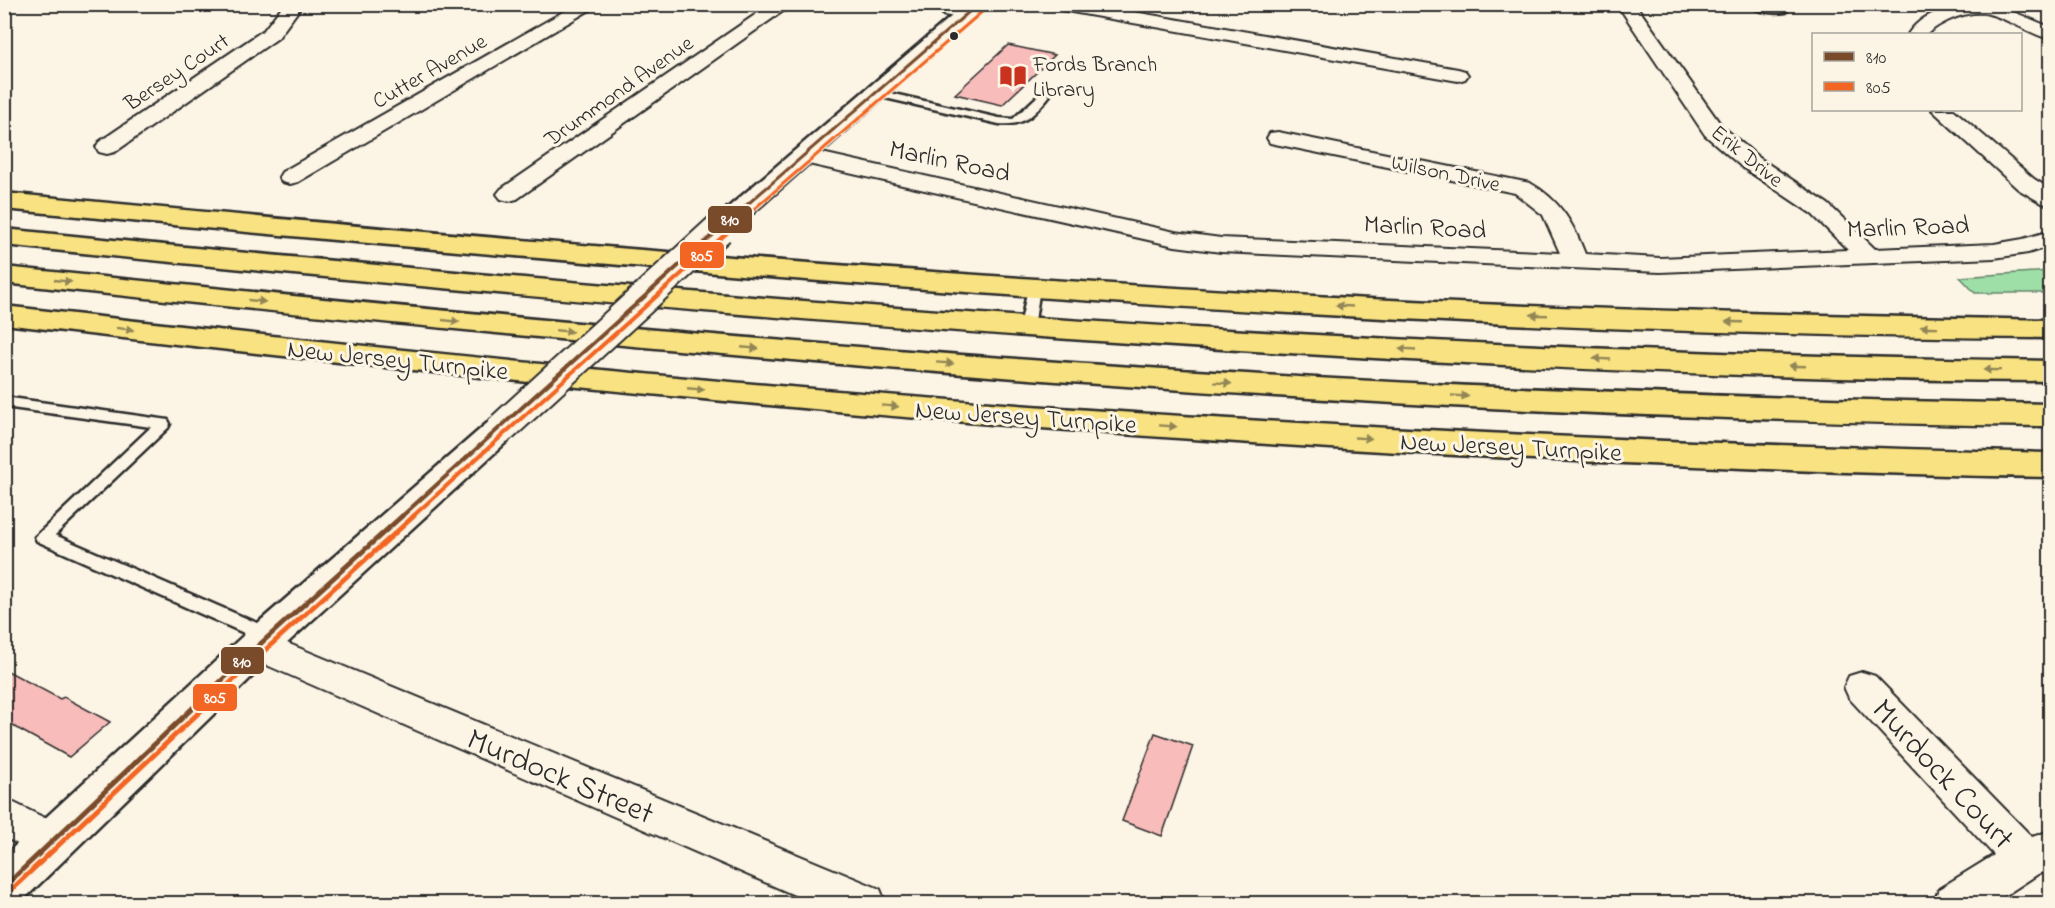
<svg xmlns="http://www.w3.org/2000/svg" width="2055" height="908" font-family="'Indie Flower',sans-serif">
	<style>
		.green { fill: #9edea7; stroke: #648469; stroke-width: 1.5 }
		.building { fill: #f8bcba; stroke: #2b2b2b; stroke-width: 1.5 }
		.lines { fill: none; stroke-linecap: round; stroke-linejoin: round }
		.lane-casing { stroke: #2b2b2b; stroke-width: 5 }
		.street-casing { stroke: #2b2b2b; stroke-width: 4 }
		.secondary-casing { stroke: #2b2b2b; stroke-width: 5 }
		.highway-casing { stroke: #2b2b2b; stroke-width: 5 }
		.lane { fill: #fcf5e5; fill-rule: evenodd }
		.street { fill: #fcf5e5; fill-rule: evenodd }
		.secondary { fill: #fcf5e5; fill-rule: evenodd }
		.highway { fill: #f8e281; fill-rule: evenodd }
		.secondary-bridge-casing { stroke: #2b2b2b; stroke-width: 34; stroke-linecap: butt }
		.secondary-bridge { stroke: #fcf5e5; stroke-width: 30 }
		.bus-1-far2-casing { stroke: #fcf5e5; stroke-width: 6 }
		.bus-1-far1-casing { stroke: #fcf5e5; stroke-width: 8 }
		.bus-1-casing { stroke: #fcf5e5; stroke-width: 10 }
		.bus-2-far2-casing { stroke: #fcf5e5; stroke-width: 6 }
		.bus-2-far1-casing { stroke: #fcf5e5; stroke-width: 8 }
		.bus-2-casing { stroke: #fcf5e5; stroke-width: 10 }
		.bus-1-far2 { stroke: #7a4b2a; stroke-width: 3 }
		.bus-1-far1 { stroke: #7a4b2a; stroke-width: 4 }
		.bus-1 { stroke: #7a4b2a; stroke-width: 5 }
		.bus-2-far2 { stroke: #f26522; stroke-width: 3 }
		.bus-2-far1 { stroke: #f26522; stroke-width: 4 }
		.bus-2 { stroke: #f26522; stroke-width: 5 }
		.oneway { fill: #928656 }
		.bus-dot { fill: #2b2b2b; stroke: #fcf5e5; stroke-width: 2 }
		.labels { text-anchor: middle; stroke-width: 6; stroke-linejoin: round; paint-order: stroke }
		.far-poi-label { font-size: 22px; fill: #2b2b2b; stroke: #fcf5e5; text-anchor: start }
		.far-street-label { font-size: 22px; fill: #2b2b2b; stroke: #fcf5e5 }
		.street-label { font-size: 26px; fill: #2b2b2b; stroke: #fcf5e5 }
		.near-street-label { font-size: 32px; fill: #2b2b2b; stroke: #fcf5e5 }
		.line-badge { stroke: #fcf5e5; stroke-width: 2 }
		.badge-label { font-size: 16px; text-anchor: middle; font-weight: bold; fill: #fff }
	</style>
	<rect width="100%" height="100%" fill="#fcf5e5"/>
	<filter id="ink" filterUnits="userSpaceOnUse"><feTurbulence type="fractalNoise" baseFrequency=".0167" numOctaves="2"/><feDisplacementMap in="SourceGraphic" scale="12" xChannelSelector="R" yChannelSelector="G"/><feConvolveMatrix kernelMatrix="1 2 1 2 8 2 1 2 1" color-interpolation-filters="sRGB"/></filter>
	<g filter="url(#ink)">
		<!-- green -->
		<path class="green" d="M 2050,271 L 2050,293 L 1975,293 L 1960,277 Z"/>
		<!-- building -->
		<g class="building">
			<path d="M 1008,45 L 1055,55 L 1002,105 L 955,94 Z"/>
			<path d="M 4,669 L 60,699 L 64,697 L 110,722 L 69,757 L 4,721 Z"/>
			<path d="M 1155,733 L 1193,746 L 1162,836 L 1122,821 Z"/>
		</g>
		<g class="lines">
			<defs>
				<g id="lane">
					<path d="M 945,4 L 955,4 L 950,11 L 970,16 L 965,19 L 944,15 L 940,9 Z"/>
					<path d="M 1746,4 L 1779,7 L 1780,4 L 1789,4 L 1786,12 C 1772,14 1758,12 1746,4 Z"/>
					<path d="M 876,90 L 999,118 L 1013,119 L 1041,93 L 1050,95 C 1034,115 1025,126 999,124 L 872,95 L 872,91 Z"/>
					<path d="M 1034,284 L 1040,288 L 1034,327 L 1027,331 L 1020,327 L 1028,288 Z"/>
					<path d="M 4,397 L 168,420 L 170,424 L 168,428 L 55,535 L 257,623 L 267,646 L 264,651 L 258,653 L 252,651 L 244,633 L 37,541 L 35,537 L 151,427 L 4,407 Z"/>
				</g>
				<g id="street">
					<path d="M 284,4 L 303,4 L 278,38 L 115,152 L 107,154 L 99,152 L 96,147 L 99,142 L 264,30 Z"/>
					<path d="M 577,4 L 600,4 L 298,182 L 290,184 L 282,182 L 279,177 L 282,172 Z"/>
					<path d="M 771,4 L 793,4 L 517,199 L 509,201 L 501,199 L 497,194 L 501,189 Z"/>
					<path d="M 1046,4 L 1089,4 L 1458,69 L 1465,71 L 1468,75 L 1465,79 L 1458,81 L 1055,9 Z"/>
					<path d="M 1617,4 L 1635,4 L 1721,125 L 1758,157 L 1828,204 L 1875,249 L 1994,244 L 2023,239 L 2050,231 L 2050,246 L 2028,253 L 1994,258 L 1660,272 L 1221,252 L 1175,246 L 804,163 L 796,161 L 793,156 L 796,151 L 804,149 L 1175,232 L 1221,238 L 1560,253 L 1543,215 L 1515,193 L 1270,143 L 1267,138 L 1270,133 L 1278,132 L 1530,183 C 1560,200 1573,223 1585,254 L 1660,258 L 1848,250 L 1812,214 L 1742,167 L 1705,135 Z"/>
					<path d="M 1994,4 L 2050,27 L 2050,39 C 2029,34 2004,16 1984,13 C 1965,11 1941,22 1927,34 L 1908,34 C 1927,6 1964,4 1994,4 Z"/>
					<path d="M 1932,110 L 1954,110 L 2034,179 L 2050,189 L 2050,205 L 2042,203 L 2018,189 Z"/>
					<path d="M 258,631 L 880,889 L 886,904 L 815,904 L 246,656 L 240,646 L 246,636 Z"/>
					<path d="M 1862,672 L 1875,676 L 2032,837 L 2050,831 L 2050,869 L 2038,874 L 1992,904 L 1933,904 L 1939,889 L 1994,855 L 1849,698 L 1844,687 L 1849,676 Z"/>
					<path d="M 4,798 L 65,828 L 71,842 L 65,856 L 51,861 L 4,837 Z"/>
				</g>
				<g id="secondary">
					<path d="M 966,4 L 989,4 L 728,235 L 719,237 L 710,235 L 706,229 L 710,223 Z"/>
					<path d="M 503,416 L 514,419 L 519,427 L 514,435 L 272,657 L 20,903 L 4,904 L 4,856 L 244,635 L 492,419 Z"/>
				</g>
				<g id="highway">
					<path d="M 4,193 C 428,234 853,270 1278,294 C 1535,309 1792,315 2050,320 L 2050,338 C 1367,334 684,274 4,209 Z"/>
					<path d="M 4,229 C 685,298 1366,351 2050,361 L 2050,381 C 1814,380 1576,370 1340,356 C 894,331 449,291 4,245 Z"/>
					<path d="M 4,267 C 418,309 832,350 1247,374 C 1514,390 1782,399 2050,404 L 2050,426 C 1934,425 1817,421 1700,417 C 1133,397 568,343 4,283 Z"/>
					<path d="M 4,306 C 346,345 688,382 1031,406 C 1370,430 1710,445 2050,453 L 2050,477 C 1917,475 1782,470 1648,464 C 1098,442 551,389 4,324 Z"/>
				</g>
			</defs>
			<!-- lane casing -->
			<use href="#lane" class="lane-casing"/>
			<!-- street casing -->
			<use href="#street" class="street-casing"/>
			<!-- secondary casing -->
			<use href="#secondary" class="secondary-casing"/>
			<!-- highway casing -->
			<use href="#highway" class="highway-casing"/>
			<!-- lane -->
			<use href="#lane" class="lane"/>
			<!-- street -->
			<use href="#street" class="street"/>
			<!-- secondary -->
			<use href="#secondary" class="secondary"/>
			<!-- highway -->
			<use href="#highway" class="highway"/>
			<defs>
				<path id="secondary-bridge" d="M 503,427 L 719,229"/>
			</defs>
			<!-- secondary-bridge casing -->
			<use href="#secondary-bridge" class="secondary-bridge-casing"/>
			<!-- secondary-bridge -->
			<use href="#secondary-bridge" class="secondary-bridge"/>
			<defs>
				<path id="bus-1-far2" d="M 727,222 L 978,4"/>
				<path id="bus-1-far1" d="M 401,517 L 728,221"/>
				<path id="bus-1" d="M 4,887 L 258,646 L 402,516"/>
				<path id="bus-2-far2" d="M 739,222 L 984,10"/>
				<path id="bus-2-far1" d="M 412,517 L 740,221"/>
				<path id="bus-2" d="M 9,892 L 263,652 L 414,516"/>
			</defs>
			<!-- bus-1-far2 casing -->
			<use href="#bus-1-far2" class="bus-1-far2-casing"/>
			<!-- bus-1-far1 casing -->
			<use href="#bus-1-far1" class="bus-1-far1-casing"/>
			<!-- bus-1 casing -->
			<use href="#bus-1" class="bus-1-casing"/>
			<!-- bus-2-far2 casing -->
			<use href="#bus-2-far2" class="bus-2-far2-casing"/>
			<!-- bus-2-far1 casing -->
			<use href="#bus-2-far1" class="bus-2-far1-casing"/>
			<!-- bus-2 casing -->
			<use href="#bus-2" class="bus-2-casing"/>
			<!-- bus-1-far2 -->
			<use href="#bus-1-far2" class="bus-1-far2"/>
			<!-- bus-1-far1 -->
			<use href="#bus-1-far1" class="bus-1-far1"/>
			<!-- bus-1 -->
			<use href="#bus-1" class="bus-1"/>
			<!-- bus-2-far2 -->
			<use href="#bus-2-far2" class="bus-2-far2"/>
			<!-- bus-2-far1 -->
			<use href="#bus-2-far1" class="bus-2-far1"/>
			<!-- bus-2 -->
			<use href="#bus-2" class="bus-2"/>
		</g>
		<!-- one-way arrows -->
		<defs><path id="oneway-solid" d="M-6-.8H1V-3.2L6.5 0L1 3.2V.8H-6Z" transform="scale(1.5)"/></defs>
		<g class="oneway">
			<use href="#oneway-solid" transform="translate(63 281) rotate(6)"/>
			<use href="#oneway-solid" transform="translate(257 301) rotate(6)"/>
			<use href="#oneway-solid" transform="translate(1344 306) rotate(-177)"/>
			<use href="#oneway-solid" transform="translate(1539 315) rotate(-178)"/>
			<use href="#oneway-solid" transform="translate(451 321) rotate(6)"/>
			<use href="#oneway-solid" transform="translate(1734 322) rotate(-178)"/>
			<use href="#oneway-solid" transform="translate(1929 327) rotate(-179)"/>
			<use href="#oneway-solid" transform="translate(125 329) rotate(7)"/>
			<use href="#oneway-solid" transform="translate(564 331) rotate(5)"/>
			<use href="#oneway-solid" transform="translate(750 348) rotate(5)"/>
			<use href="#oneway-solid" transform="translate(1407 349) rotate(-177)"/>
			<use href="#oneway-solid" transform="translate(1602 359) rotate(-177)"/>
			<use href="#oneway-solid" transform="translate(945 363) rotate(4)"/>
			<use href="#oneway-solid" transform="translate(1797 366) rotate(-178)"/>
			<use href="#oneway-solid" transform="translate(1992 370) rotate(-179)"/>
			<use href="#oneway-solid" transform="translate(1223 383) rotate(4)"/>
			<use href="#oneway-solid" transform="translate(696 389) rotate(5)"/>
			<use href="#oneway-solid" transform="translate(1460 396) rotate(3)"/>
			<use href="#oneway-solid" transform="translate(890 406) rotate(4)"/>
			<use href="#oneway-solid" transform="translate(1168 426) rotate(4)"/>
			<use href="#oneway-solid" transform="translate(1363 438) rotate(3)"/>
		</g>
	</g>
	<!-- icons -->
	<defs>
		<symbol id="library-bare" viewBox="-9 -9 18 18"><path d="M-6-4Q-3-5.5-.7-3.5V5Q-3 3-6 4ZM6-4Q3-5.5 .7-3.5V5Q3 3 6 4Z" fill="#c8321e" stroke="#fcf5e5" stroke-width="2.5" paint-order="stroke"/></symbol>
	</defs>
	<g fill-rule="evenodd">
		<use href="#library-bare" x="994" y="57" width="38" height="38"/>
	</g>
	<!-- markers -->
	<circle class="bus-dot" cx="954" cy="36" r="5"/>
	<g class="labels">
		<!-- far-poi labels -->
		<g class="far-poi-label">
			<text x="1033" y="71">Fords Branch<tspan x="1033" dy="25">Library</tspan></text>
		</g>
		<!-- far-street labels -->
		<g class="far-street-label">
			<text transform="translate(429 70) rotate(-30)" y="8">Cutter Avenue</text>
			<text transform="translate(176 71) rotate(-34)" y="8">Bersey Court</text>
			<text transform="translate(618 90) rotate(-35)" y="8">Drummond Avenue</text>
			<text transform="translate(1748 155) rotate(39)" y="8">Erik Drive</text>
			<text transform="translate(1446 172) rotate(12)" y="8">Wilson Drive</text>
		</g>
		<!-- street labels -->
		<g class="street-label">
			<text transform="translate(950 160) rotate(12)" y="9">Marlin Road</text>
			<text transform="translate(1425 226) rotate(3)" y="9">Marlin Road</text>
			<text transform="translate(1908 226) rotate(-2)" y="9">Marlin Road</text>
			<text transform="translate(398 359) rotate(6)" y="9">New Jersey Turnpike</text>
			<text transform="translate(1026 416) rotate(4)" y="9">New Jersey Turnpike</text>
			<text transform="translate(1511 446) rotate(3)" y="9">New Jersey Turnpike</text>
		</g>
		<!-- near-street labels -->
		<g class="near-street-label">
			<text transform="translate(1944 773) rotate(47)" y="11">Murdock Court</text>
			<text transform="translate(561 775) rotate(23)" y="11">Murdock Street</text>
		</g>
	</g>
	<g class="line-badge">
		<rect x="707" y="205" width="46" height="29" rx="6" fill="#7a4b2a"/>
		<rect x="679" y="241" width="46" height="28" rx="6" fill="#f26522"/>
		<rect x="220" y="646" width="45" height="29" rx="6" fill="#7a4b2a"/>
		<rect x="192" y="683" width="46" height="29" rx="6" fill="#f26522"/>
	</g>
	<g class="badge-label">
		<text x="730" y="225">810</text>
		<text x="702" y="261">805</text>
		<text x="242" y="667">810</text>
		<text x="215" y="703">805</text>
	</g>
	<!-- margin -->
	<rect width="2055" height="908" fill="none" stroke="#fcf5e5" stroke-width="24"/>
	<rect x="12" y="12" width="2031" height="884" fill="none" stroke="#2b2b2b" stroke-width="2" filter="url(#ink)"/>
	<!-- legend -->
	<rect x="1812" y="33" width="210" height="78" fill="#fcf5e5" stroke="#a8a49b" stroke-width="1.5"/>
	<rect x="1824" y="52" width="30" height="9" fill="#7a4b2a" stroke="#a8a49b" stroke-width="1.5"/>
	<text x="1866" y="63" font-size="18" fill="#2b2b2b">810</text>
	<rect x="1824" y="82" width="30" height="9" fill="#f26522" stroke="#a8a49b" stroke-width="1.5"/>
	<text x="1866" y="93" font-size="18" fill="#2b2b2b">805</text>
</svg>
